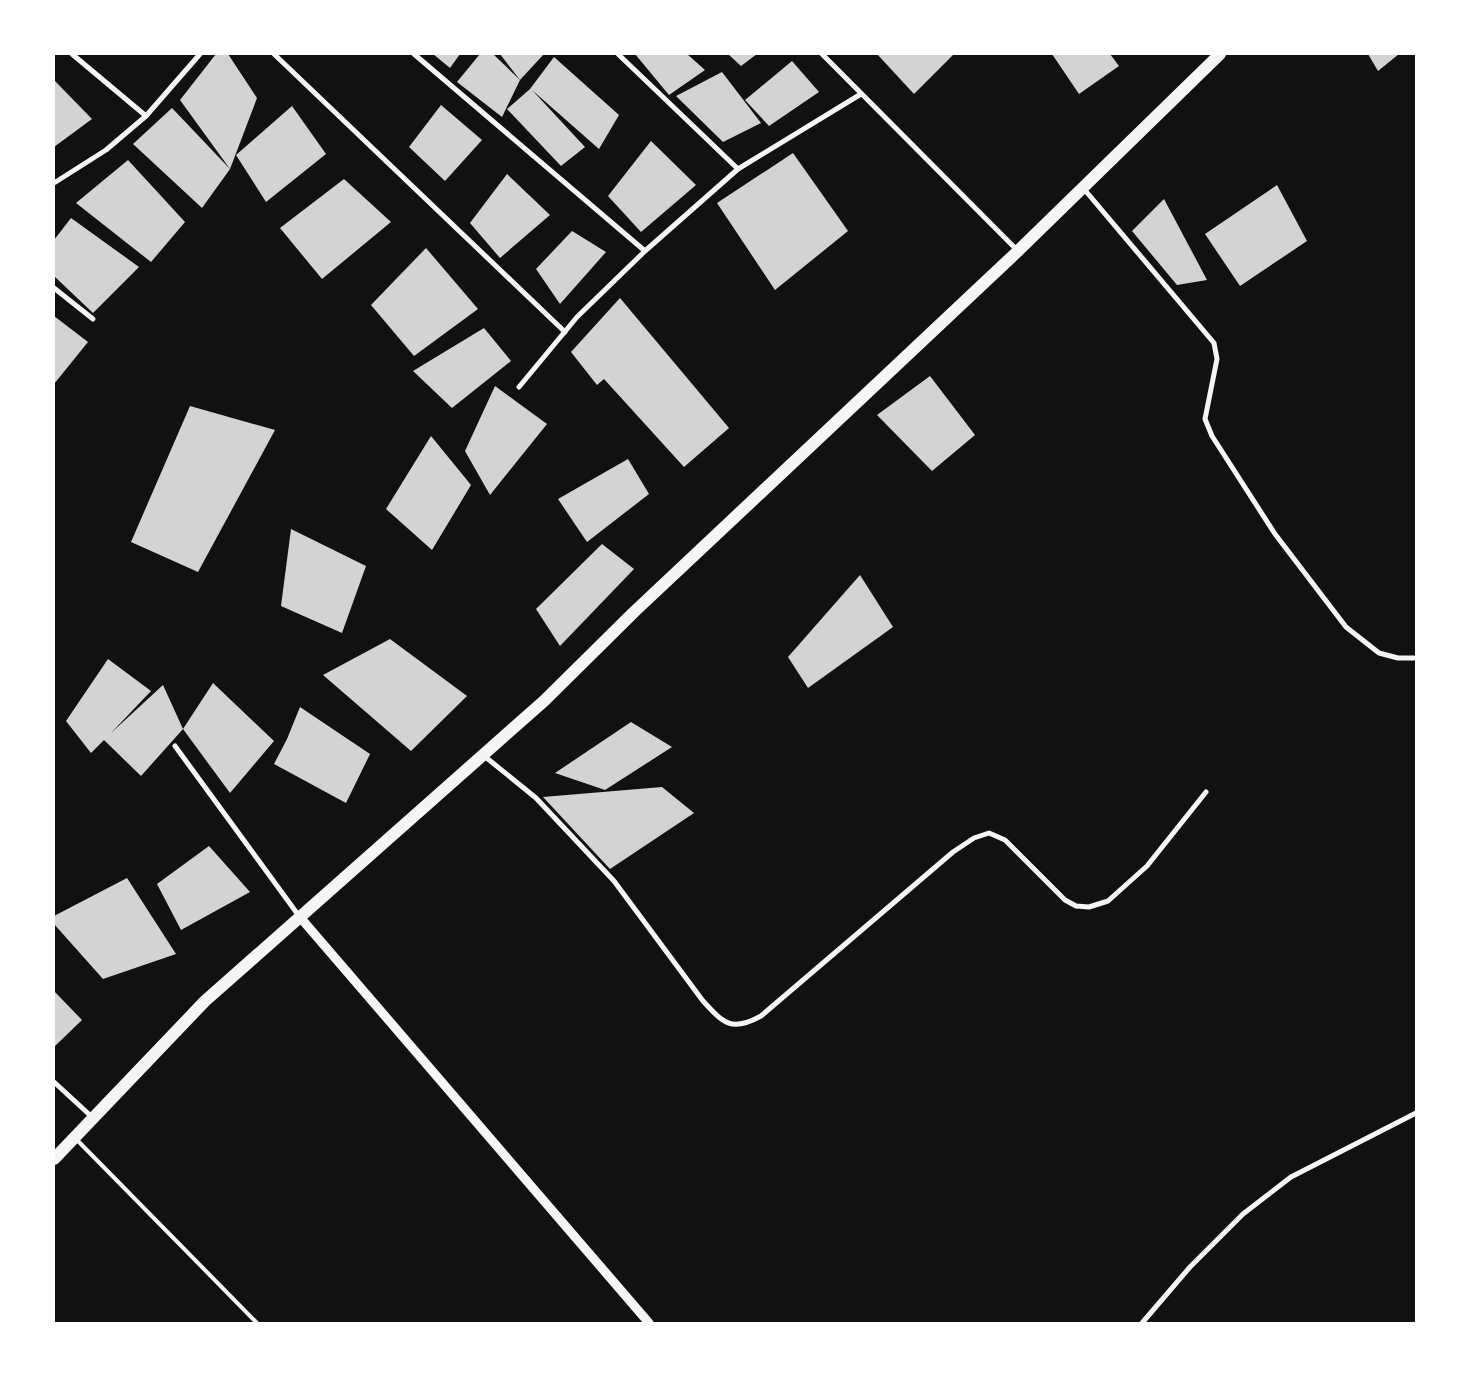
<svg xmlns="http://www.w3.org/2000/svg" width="1470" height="1377" font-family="'Fira Sans',sans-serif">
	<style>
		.building { fill: #d3d3d3 }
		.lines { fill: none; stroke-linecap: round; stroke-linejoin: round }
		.service { stroke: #f5f5f5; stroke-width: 4 }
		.minor { stroke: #f5f5f5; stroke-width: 5 }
		.tertiary { stroke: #f5f5f5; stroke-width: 9 }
		.primary { stroke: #f5f5f5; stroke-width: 12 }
	</style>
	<rect width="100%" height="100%" fill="#111"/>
	<!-- building -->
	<g class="building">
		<path d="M 216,54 L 228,54 L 257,98 L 230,169 L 180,100 Z"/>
		<path d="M 433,54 L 460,54 L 450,68 Z"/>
		<path d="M 480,54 L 493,54 L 520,80 L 502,117 L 457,82 Z"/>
		<path d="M 500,54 L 544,54 L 520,80 Z"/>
		<path d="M 635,54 L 687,54 L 705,70 L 669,95 Z"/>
		<path d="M 728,54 L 757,54 L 741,66 Z"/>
		<path d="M 877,54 L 954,54 L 914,94 Z"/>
		<path d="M 1052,54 L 1110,54 L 1119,66 L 1079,94 Z"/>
		<path d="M 1368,54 L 1399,54 L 1378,71 Z"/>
		<path d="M 554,57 L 619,115 L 599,149 L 532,90 L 585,147 L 561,166 L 507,109 L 530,89 Z"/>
		<path d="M 792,61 L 819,92 L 769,126 L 745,100 Z"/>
		<path d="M 722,72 L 761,123 L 723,142 L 676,96 Z"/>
		<path d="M 54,80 L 92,119 L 54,147 Z"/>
		<path d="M 441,105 L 482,140 L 445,181 L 409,147 Z"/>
		<path d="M 292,106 L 326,154 L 266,202 L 236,155 Z"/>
		<path d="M 172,108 L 230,169 L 202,208 L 133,144 Z"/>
		<path d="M 651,141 L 696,185 L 641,232 L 608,196 Z"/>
		<path d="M 793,153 L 848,231 L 775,290 L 717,203 Z"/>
		<path d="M 128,160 L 185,222 L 151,262 L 76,203 Z"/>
		<path d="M 507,174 L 550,215 L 500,258 L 470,223 Z"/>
		<path d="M 344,179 L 391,222 L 322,279 L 280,228 Z"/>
		<path d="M 1277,185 L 1307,241 L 1240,286 L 1205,234 Z"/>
		<path d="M 1164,199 L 1207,280 L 1177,285 L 1132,231 Z"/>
		<path d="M 71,218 L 139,267 L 93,313 L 54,276 L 54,240 Z"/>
		<path d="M 572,231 L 606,252 L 560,304 L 536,269 Z"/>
		<path d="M 426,248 L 478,309 L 414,356 L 371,305 Z"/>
		<path d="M 620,298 L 729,428 L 684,467 L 604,379 L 597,385 L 571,352 Z"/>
		<path d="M 54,316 L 88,342 L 54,384 Z"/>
		<path d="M 484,328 L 511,361 L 452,408 L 413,371 Z"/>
		<path d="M 930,376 L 975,435 L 932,471 L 877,415 Z"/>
		<path d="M 495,386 L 547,424 L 490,495 L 465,451 Z"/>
		<path d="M 190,406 L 275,430 L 198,572 L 131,542 Z"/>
		<path d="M 431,436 L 471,485 L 432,550 L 386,509 Z"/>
		<path d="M 628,459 L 649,494 L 587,542 L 558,499 Z"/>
		<path d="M 291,529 L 366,566 L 342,633 L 281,606 Z"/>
		<path d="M 602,544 L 634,569 L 560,646 L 536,609 Z"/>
		<path d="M 860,575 L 893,627 L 808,688 L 788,657 Z"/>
		<path d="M 390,639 L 467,696 L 411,751 L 323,675 Z"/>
		<path d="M 108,659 L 151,691 L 111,733 L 163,685 L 183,729 L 213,683 L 274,741 L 230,793 L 183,729 L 141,776 L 104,740 L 91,753 L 66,721 Z"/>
		<path d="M 300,707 L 370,754 L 346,803 L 274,764 L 287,739 Z"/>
		<path d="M 631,722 L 672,747 L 605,790 L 555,773 Z"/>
		<path d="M 662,787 L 694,813 L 610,869 L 543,797 Z"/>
		<path d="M 209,846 L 250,892 L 181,930 L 157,884 Z"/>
		<path d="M 127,878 L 176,954 L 103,979 L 54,924 L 54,916 Z"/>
		<path d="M 54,991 L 82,1020 L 54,1047 Z"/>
	</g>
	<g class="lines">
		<!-- service -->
		<path class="service" d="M 77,1140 L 257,1323"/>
		<!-- minor -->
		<g class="minor">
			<path d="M 72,54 L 146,116"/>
			<path d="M 274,54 L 565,332"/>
			<path d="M 414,54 L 645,251"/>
			<path d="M 618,54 L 738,169 L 861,94"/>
			<path d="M 822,54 L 1018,251"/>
			<path d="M 54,183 L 106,150 L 146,116 L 200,54"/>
			<path d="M 1084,189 L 1214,343 L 1217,359 L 1205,419 L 1212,436 L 1275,534 L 1346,627 L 1379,653 L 1398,658 L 1416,658"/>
			<path d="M 54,288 L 93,319"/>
			<path d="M 519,387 L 577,317 L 645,251 L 738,169"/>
			<path d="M 175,746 L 299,916"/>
			<path d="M 483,755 L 536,798 L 614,881 L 703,1001 C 724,1024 732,1032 761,1016 L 953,852 L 974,838 L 989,833 L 1005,840 L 1065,900 L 1076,906 L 1089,907 L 1108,901 L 1147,866 L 1206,792"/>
			<path d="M 54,1082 L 92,1117"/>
			<path d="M 1142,1323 L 1190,1267 L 1243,1214 L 1291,1177 L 1416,1113"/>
		</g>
		<!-- tertiary -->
		<path class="tertiary" d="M 299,916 L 649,1323"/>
		<!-- primary -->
		<path class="primary" d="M 54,1159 L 205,1001 L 544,701 L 634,612 L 1018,251 L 1220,54"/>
	</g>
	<!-- border -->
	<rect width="1470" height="1377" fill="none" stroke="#ffffff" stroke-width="110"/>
</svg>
